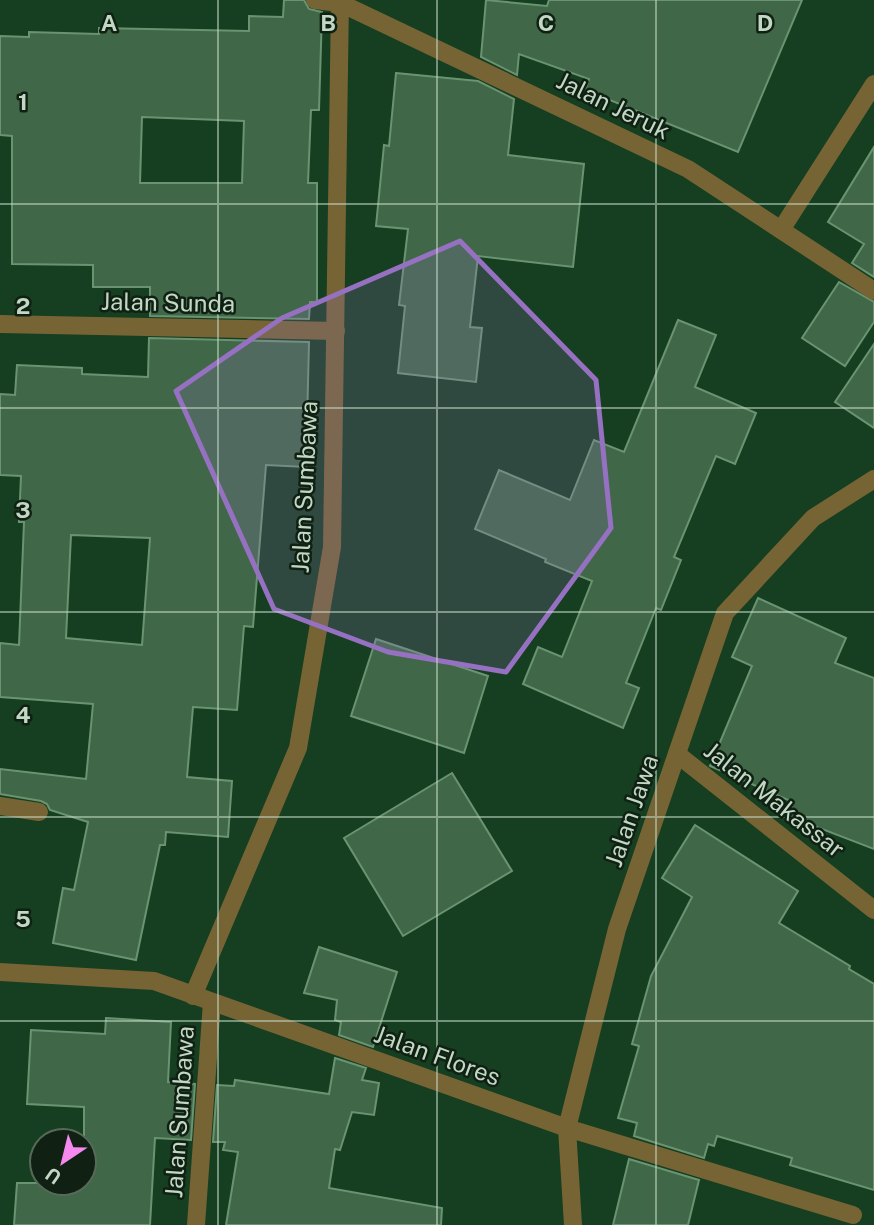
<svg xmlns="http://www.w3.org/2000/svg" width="874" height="1225" font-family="'Public Sans',sans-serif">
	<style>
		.building { fill: #406848; stroke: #6a9471; stroke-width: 2; fill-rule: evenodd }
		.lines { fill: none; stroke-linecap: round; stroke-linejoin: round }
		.minor { stroke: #766435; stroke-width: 18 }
		.marked { fill: #9771c1; fill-opacity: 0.2; stroke: #9771c1; stroke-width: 5; stroke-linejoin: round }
		.grid { fill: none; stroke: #c2d8c5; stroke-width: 2; stroke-opacity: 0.55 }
		.labels { text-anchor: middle; stroke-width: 5; stroke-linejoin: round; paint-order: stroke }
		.street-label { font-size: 24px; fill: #c2d8c5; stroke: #102113 }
		.grid-label { font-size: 23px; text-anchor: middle; font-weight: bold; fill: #c2d8c5; stroke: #102113; stroke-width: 5; stroke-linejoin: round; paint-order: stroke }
	</style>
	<rect width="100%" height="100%" fill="#163e20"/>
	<!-- building -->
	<g class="building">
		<path d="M 284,0 L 304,0 L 309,9 L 322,12 L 319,110 L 311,110 L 308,183 L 317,183 L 317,302 L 310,302 L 309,319 L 150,316 L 150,287 L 93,287 L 93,265 L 12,264 L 12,136 L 0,135 L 0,36 L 29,37 L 29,32 L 99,34 L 99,28 L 249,31 L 249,16 L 283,17 ZM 142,117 L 244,121 L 242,183 L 140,183 Z"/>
		<path d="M 486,0 L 547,6 L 549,0 L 802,0 L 738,152 L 585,90 L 589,79 L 519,54 L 517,75 L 481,57 Z"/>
		<path d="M 396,73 L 478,81 L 514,99 L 508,155 L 584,164 L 573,267 L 478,256 L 470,327 L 482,328 L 476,382 L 398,373 L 405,306 L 399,305 L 408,229 L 376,226 L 384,145 L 389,146 Z"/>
		<path d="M 874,147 L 874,277 L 852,263 L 864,244 L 828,222 Z"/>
		<path d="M 839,282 L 874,302 L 874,322 L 845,366 L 802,338 Z"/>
		<path d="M 678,320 L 716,335 L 695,387 L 756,413 L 735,464 L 716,456 L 674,557 L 681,560 L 661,610 L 656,608 L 626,683 L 639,688 L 623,728 L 523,684 L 538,647 L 562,657 L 592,581 L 545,562 L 546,559 L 475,529 L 499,470 L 570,500 L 594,440 L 624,452 Z"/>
		<path d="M 149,338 L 309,342 L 306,467 L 266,465 L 253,627 L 244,626 L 237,710 L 193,707 L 187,777 L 232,781 L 228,837 L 166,832 L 165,845 L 160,845 L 136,960 L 53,943 L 63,888 L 74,890 L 88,822 L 50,810 L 47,804 L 41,801 L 0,794 L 0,769 L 86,779 L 93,704 L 0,697 L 0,643 L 19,645 L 24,522 L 19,522 L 21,476 L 0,475 L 0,394 L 15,395 L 17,365 L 82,368 L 82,374 L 148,377 ZM 71,535 L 150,538 L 142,645 L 66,638 Z"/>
		<path d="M 874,344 L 874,428 L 835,402 Z"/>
		<path d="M 758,598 L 846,638 L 835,663 L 874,678 L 874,849 L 788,816 L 793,802 L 710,766 L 752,666 L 732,657 Z"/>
		<path d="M 376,639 L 488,676 L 464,753 L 351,716 Z"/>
		<path d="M 452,773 L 512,871 L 403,936 L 344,838 Z"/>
		<path d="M 695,825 L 798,891 L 779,923 L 850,966 L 849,969 L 874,984 L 874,1190 L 790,1165 L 792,1158 L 717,1136 L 714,1146 L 708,1144 L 704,1158 L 634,1136 L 637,1123 L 618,1118 L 639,1046 L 632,1044 L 651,976 L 692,897 L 662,878 Z"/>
		<path d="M 319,947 L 397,972 L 373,1047 L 339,1035 L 341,1022 L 335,1020 L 337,1000 L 304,993 Z"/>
		<path d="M 106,1018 L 171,1022 L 168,1082 L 195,1084 L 191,1140 L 155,1138 L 150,1225 L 14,1225 L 17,1183 L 84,1183 L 84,1107 L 27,1104 L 31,1030 L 105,1034 Z"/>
		<path d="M 335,1058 L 366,1068 L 362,1080 L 379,1083 L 374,1115 L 352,1112 L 340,1150 L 335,1149 L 329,1188 L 442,1208 L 441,1225 L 226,1225 L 238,1152 L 223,1150 L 225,1142 L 213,1142 L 217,1085 L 234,1086 L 235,1080 L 329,1094 Z"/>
		<path d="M 629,1159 L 699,1180 L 688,1225 L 613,1225 Z"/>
	</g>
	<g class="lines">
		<!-- minor -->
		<g class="minor">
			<path d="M 315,0 L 340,3 L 688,169 L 874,291"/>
			<path d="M 781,230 L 874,84"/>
			<path d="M 0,324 L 336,331"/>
			<path d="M 677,754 L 874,910"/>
			<path d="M 0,806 L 39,812"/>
			<path d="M 0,972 L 154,981 L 567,1128 L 853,1215"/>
			<path d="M 193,996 L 298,748 L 332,547 L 340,0"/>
			<path d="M 196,1225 L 212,1002"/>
			<path d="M 573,1225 L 567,1128 L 617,929 L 725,613 L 813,518 L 874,479"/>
		</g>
	</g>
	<!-- marked area -->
	<path class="marked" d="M 460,241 L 596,380 L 611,528 L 506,672 L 388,652 L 274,609 L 176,391 L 282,318 Z"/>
	<!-- grid -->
	<path class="grid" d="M 218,0 L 218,1225M 437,0 L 437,1225M 656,0 L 656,1225M 0,204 L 874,204M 0,408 L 874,408M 0,612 L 874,612M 0,817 L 874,817M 0,1021 L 874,1021"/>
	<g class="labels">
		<!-- street labels -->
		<g class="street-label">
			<text transform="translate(613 106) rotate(26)" y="8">Jalan Jeruk</text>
			<text transform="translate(168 303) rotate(1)" y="8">Jalan Sunda</text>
			<text transform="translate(305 487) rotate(-87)" y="8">Jalan Sumbawa</text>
			<text transform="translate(774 800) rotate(38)" y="8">Jalan Makassar</text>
			<text transform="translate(632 811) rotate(-71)" y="8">Jalan Jawa</text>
			<text transform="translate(437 1056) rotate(20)" y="8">Jalan Flores</text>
			<text transform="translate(180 1112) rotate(-86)" y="8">Jalan Sumbawa</text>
		</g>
	</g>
	<g class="grid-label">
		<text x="109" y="31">A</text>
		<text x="328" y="31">B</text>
		<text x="546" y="31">C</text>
		<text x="765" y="31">D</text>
		<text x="23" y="110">1</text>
		<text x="23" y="314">2</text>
		<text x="23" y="518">3</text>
		<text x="23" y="723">4</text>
		<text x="23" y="927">5</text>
	</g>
	<!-- north arrow -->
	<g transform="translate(63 1162) rotate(215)"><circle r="33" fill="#102113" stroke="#576a5a" stroke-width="2"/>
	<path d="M0-5L12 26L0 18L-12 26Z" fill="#f589ef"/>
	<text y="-10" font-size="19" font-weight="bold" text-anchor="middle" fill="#c2d8c5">U</text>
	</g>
</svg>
